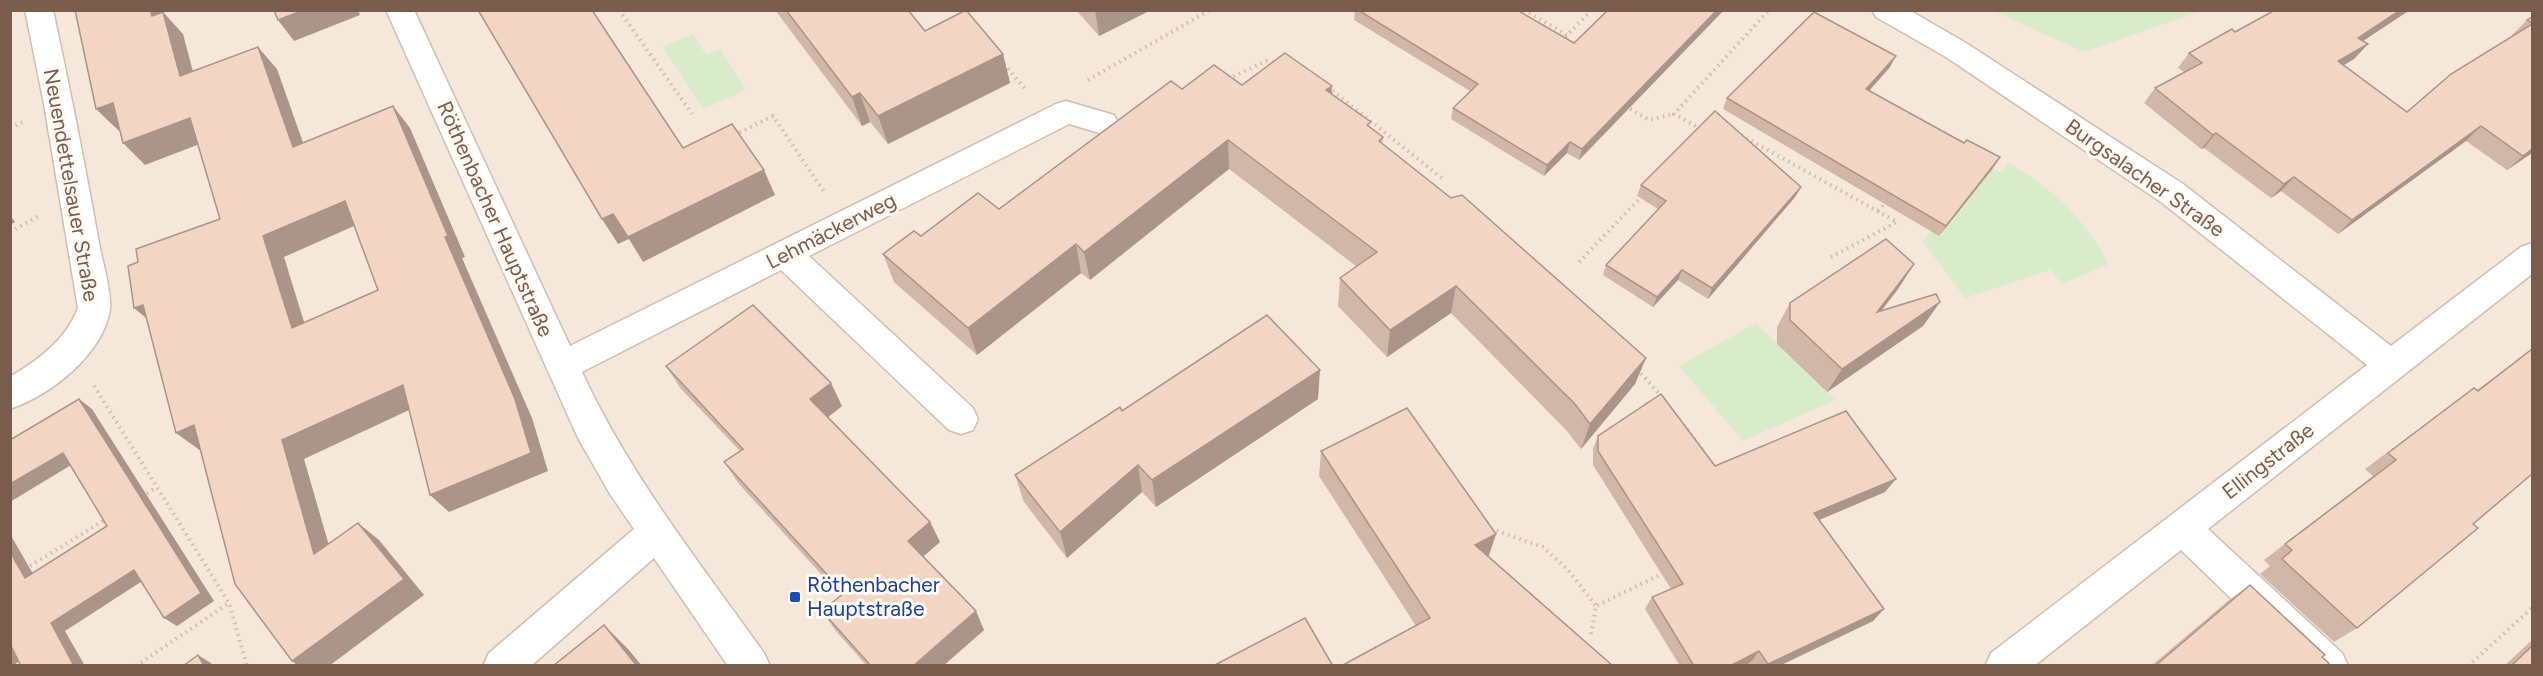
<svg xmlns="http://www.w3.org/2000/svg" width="2543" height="676" font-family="Figtree,sans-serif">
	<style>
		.residential { fill: #f5e8da }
		.green { fill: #d8ecc9 }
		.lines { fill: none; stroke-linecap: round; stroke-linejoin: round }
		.minor-casing { stroke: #d1beb0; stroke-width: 3 }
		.path { stroke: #d9b8a5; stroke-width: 4; stroke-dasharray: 1.5 4.5; stroke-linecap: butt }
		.minor { fill: #fff; fill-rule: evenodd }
		.wall { fill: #d1b7a8 }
		.shaded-wall { fill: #aa9588 }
		.building { fill: #f3d5c3; stroke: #aa9588; stroke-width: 1.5; fill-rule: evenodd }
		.transit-dot { fill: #1a4fb4; stroke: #fffaf3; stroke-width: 2 }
		.labels { text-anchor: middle; stroke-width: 6; stroke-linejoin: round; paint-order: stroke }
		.street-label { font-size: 21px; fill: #7a5c4d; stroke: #fffaf3 }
		.transit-label { font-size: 21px; fill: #164399; stroke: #fffaf3; text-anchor: start }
	</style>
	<rect width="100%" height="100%" fill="#fdf6ec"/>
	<!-- residential -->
	<rect class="residential" x="11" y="11" width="2521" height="654"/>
	<!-- green -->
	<g class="green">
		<path d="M 1993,11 L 2201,11 L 2084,52 Z"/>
		<path d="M 693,34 L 706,55 L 720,49 L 746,90 L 703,109 L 663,47 Z"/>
		<path d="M 2009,163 C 2053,189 2085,219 2109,264 L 2062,284 L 2050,270 L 1965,298 L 1923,242 L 1931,231 L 1940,236 L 1993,168 L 2001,173 Z"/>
		<path d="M 1756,323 L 1835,400 L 1743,441 L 1679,366 Z"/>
	</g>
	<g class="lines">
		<defs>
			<g id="minor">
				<path d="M 25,10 L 53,10 C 70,88 85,165 99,243 C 102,259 112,294 110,310 C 102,355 51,395 10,409 L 10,377 C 38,360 66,340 78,308 L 44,104 Z"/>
				<path d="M 386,10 L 414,10 L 570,346 L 1056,104 L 1066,101 L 1114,115 L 1118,123 L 1114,131 L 1103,134 L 1069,124 L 809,256 L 973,408 L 978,419 L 973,430 L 961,434 L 949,430 L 781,270 L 582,372 C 629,474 699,562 764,653 L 770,666 L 728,666 L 654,558 L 531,666 L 483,666 L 489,653 L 634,529 L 610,494 L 578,438 Z"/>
				<path d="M 1872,10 L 1909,10 L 1966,43 L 2183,184 L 2391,346 L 2521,247 L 2532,243 L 2532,274 L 2208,529 L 2342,653 L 2348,666 L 2301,666 L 2181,550 L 2034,666 L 1985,666 L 1991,653 L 2367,365 L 2161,202 L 1946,57 L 1876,17 Z"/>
			</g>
		</defs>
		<!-- minor casing -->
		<use href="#minor" class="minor-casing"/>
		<!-- path -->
		<g class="path">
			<path d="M 619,10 L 692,114"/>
			<path d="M 1524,10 L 1567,35"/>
			<path d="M 1561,41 L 1592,10"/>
			<path d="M 1004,64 L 1026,90"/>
			<path d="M 1228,79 L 1266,61 L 1276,63"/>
			<path d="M 1088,80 L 1210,10"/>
			<path d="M 1328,87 L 1443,179"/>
			<path d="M 1625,106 L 1649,120 L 1674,114"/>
			<path d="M 10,128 L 23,122"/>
			<path d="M 1701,129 L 1674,114 L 1769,10"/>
			<path d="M 734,135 L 773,116 L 825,193"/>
			<path d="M 1741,135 L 1897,222 L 1829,258"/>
			<path d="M 1878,211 L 1886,202"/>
			<path d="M 10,232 L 39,216"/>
			<path d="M 1579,262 L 1643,195"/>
			<path d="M 1637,369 L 1662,397"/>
			<path d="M 94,386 L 229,603 L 247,666"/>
			<path d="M 1687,429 L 1704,452"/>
			<path d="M 142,497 L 157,487"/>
			<path d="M 1491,529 L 1543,547 L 1568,570 L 1596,606"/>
			<path d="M 25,569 L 108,518"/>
			<path d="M 1591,634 L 1596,606 L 1664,573"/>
			<path d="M 136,666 L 229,603"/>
			<path d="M 2468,666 L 2532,608"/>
		</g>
		<!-- minor -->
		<use href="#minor" class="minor"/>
	</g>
	<!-- wall -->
	<g class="wall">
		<path d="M 775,10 L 908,10 L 925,31 L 1003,54 L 1010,83 L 888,144 L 870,122 L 862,126 Z"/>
		<path d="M 1076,10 L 1151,10 L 1099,36 Z"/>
		<path d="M 1355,10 L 1517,10 L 1574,43 L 1608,10 L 1724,10 L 1579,160 L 1567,153 L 1544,176 L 1451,119 L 1453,108 L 1470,91 L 1354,20 Z"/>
		<path d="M 2532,17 L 2532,153 L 2507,170 L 2466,141 L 2338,234 L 2281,191 L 2271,198 L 2204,148 L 2201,149 L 2144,103 L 2155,88 L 2184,72 L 2178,68 L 2189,53 L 2235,32 L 2363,41 L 2368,44 L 2354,59 L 2344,65 L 2407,112 L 2514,36 L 2512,35 L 2527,20 Z"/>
		<path d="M 1890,67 L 1869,91 L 1993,168 L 1939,236 L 1723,109 L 1727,98 Z"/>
		<path d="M 1242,85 L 1332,95 L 1383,137 L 1382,144 L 1646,358 L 1635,384 L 1581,449 L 1566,430 L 1451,313 L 1387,357 L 1338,306 L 1340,278 L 1356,266 L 1229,169 L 1090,280 L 1081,273 L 977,355 L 894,282 L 883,254 L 921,236 L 999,209 Z"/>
		<path d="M 1641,185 L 1801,187 L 1795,197 L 1708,299 L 1678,280 L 1653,307 L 1603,275 L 1606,265 L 1658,209 L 1637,196 Z"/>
		<path d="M 1914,264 L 1898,289 L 1881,311 L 1940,302 L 1923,326 L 1827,392 L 1777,344 L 1777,327 L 1790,303 Z"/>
		<path d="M 2532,349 L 2532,474 L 2473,524 L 2357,628 L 2334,642 L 2260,574 L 2270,566 L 2264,560 L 2373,476 L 2365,469 L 2474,388 L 2477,390 Z"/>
		<path d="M 666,366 L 842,406 L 827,417 L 930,522 L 940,542 L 923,556 L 984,630 L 943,666 L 867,666 L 835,630 L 822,611 L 841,596 L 739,484 L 724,462 L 740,451 L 681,389 Z"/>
		<path d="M 1318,399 L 1156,507 L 1142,492 L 1067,558 L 1024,502 L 1015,475 L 1122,411 Z"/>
		<path d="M 1598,436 L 1715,466 L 1885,492 L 1819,520 L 1884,609 L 1873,621 L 1779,666 L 1752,666 L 1750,663 L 1744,666 L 1680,666 L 1645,609 L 1652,597 L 1671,589 L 1593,465 L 1593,449 Z"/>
		<path d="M 1321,451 L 1496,534 L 1489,556 L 1613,666 L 1416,626 L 1319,476 Z"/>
		<path d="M 2250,585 L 2322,657 L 2326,666 L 2151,666 L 2229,600 Z"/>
		<path d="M 2532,640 L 2532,666 L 2504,666 Z"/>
	</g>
	<!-- shaded-wall -->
	<g class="shaded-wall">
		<path d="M 150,10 L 162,10 L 164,18 L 163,12 L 183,34 L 200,98 L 180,76 Z"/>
		<path d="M 304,10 L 358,10 L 360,15 L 294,41 L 278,20 Z"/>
		<path d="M 1095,10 L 1151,10 L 1099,36 Z"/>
		<path d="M 1717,10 L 1724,10 L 1579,160 L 1582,149 Z"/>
		<path d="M 2400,10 L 2410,10 L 2345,53 L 2358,38 Z"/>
		<path d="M 2368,44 L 2354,59 L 2325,76 L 2338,61 Z"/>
		<path d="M 258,47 L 277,69 L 312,168 L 293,147 Z"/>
		<path d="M 1003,54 L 1010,83 L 888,144 L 878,116 Z"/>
		<path d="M 1896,56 L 1890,67 L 1861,100 L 1866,89 Z"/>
		<path d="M 1332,86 L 1330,116 L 1326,90 Z"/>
		<path d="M 860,93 L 870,122 L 862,126 L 852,97 Z"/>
		<path d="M 113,103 L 135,125 L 119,131 L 96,109 Z"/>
		<path d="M 393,106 L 410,128 L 465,257 L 462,258 L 532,418 L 548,471 L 449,512 L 430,495 L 445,237 Z"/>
		<path d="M 190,118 L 210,140 L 145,165 L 123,143 Z"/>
		<path d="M 2481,126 L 2466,141 L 2338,234 L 2352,220 Z"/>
		<path d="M 2216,133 L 2204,148 L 2201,149 L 2213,135 Z"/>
		<path d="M 1228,140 L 1229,169 L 1090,280 L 1084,252 Z"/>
		<path d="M 1570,142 L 1567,153 L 1544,176 L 1547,165 Z"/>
		<path d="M 2532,149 L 2532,153 L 2507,170 L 2523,156 Z"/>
		<path d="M 2000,157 L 1993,168 L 1939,236 L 1946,226 Z"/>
		<path d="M 764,170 L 775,195 L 643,262 L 629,239 L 618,244 L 602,219 L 613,214 Z"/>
		<path d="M 2294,177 L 2281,191 L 2271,198 L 2284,184 Z"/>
		<path d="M 1801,187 L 1795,197 L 1708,299 L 1712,288 Z"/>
		<path d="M 345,201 L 363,222 L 284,257 L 312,348 L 292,328 L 263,236 Z"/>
		<path d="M 10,215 L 15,222 L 10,225 Z"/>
		<path d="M 1076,244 L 1081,273 L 977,355 L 968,328 Z"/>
		<path d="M 1914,264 L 1898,289 L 1862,336 L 1877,312 Z"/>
		<path d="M 1682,270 L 1678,280 L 1653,307 L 1657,297 Z"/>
		<path d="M 1456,286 L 1451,313 L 1387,357 L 1390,330 Z"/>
		<path d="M 1940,302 L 1923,326 L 1827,392 L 1842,369 Z"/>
		<path d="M 143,305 L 158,328 L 134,308 Z"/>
		<path d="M 1646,358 L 1635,384 L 1581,449 L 1590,424 Z"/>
		<path d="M 1320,370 L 1318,399 L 1156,507 L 1152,480 Z"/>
		<path d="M 831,383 L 842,406 L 822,422 L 810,399 Z"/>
		<path d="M 403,385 L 422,404 L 304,459 L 336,570 L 314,554 L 282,440 Z"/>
		<path d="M 79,399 L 92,409 L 214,601 L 177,626 L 164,618 Z"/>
		<path d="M 194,425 L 201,451 L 176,433 Z"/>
		<path d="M 63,453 L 76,462 L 10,502 L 10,484 Z"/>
		<path d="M 1138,465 L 1142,492 L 1067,558 L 1060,532 Z"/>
		<path d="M 1896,479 L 1885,492 L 1805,526 L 1814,513 Z"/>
		<path d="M 930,522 L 940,542 L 918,561 L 908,541 Z"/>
		<path d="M 358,523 L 379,540 L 424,595 L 329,666 L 298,666 L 292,661 Z"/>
		<path d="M 10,534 L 40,586 L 25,578 L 10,552 Z"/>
		<path d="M 1496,534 L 1488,557 L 1475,545 Z"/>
		<path d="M 134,570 L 147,578 L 65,631 L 85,666 L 74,666 L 51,623 Z"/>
		<path d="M 1884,609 L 1873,621 L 1779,666 L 1767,666 L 1768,664 Z"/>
		<path d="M 976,611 L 984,630 L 943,666 L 913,666 Z"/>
		<path d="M 604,625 L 628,649 L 642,666 L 637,666 Z"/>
		<path d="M 12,648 L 27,656 L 12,666 L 10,666 L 10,649 Z"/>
		<path d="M 1759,651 L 1750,663 L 1744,666 L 1730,666 Z"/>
		<path d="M 198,655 L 211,663 L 213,666 L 204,666 Z"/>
	</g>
	<!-- building -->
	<g class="building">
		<path d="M 75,10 L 150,10 L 152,16 L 163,12 L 180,76 L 258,47 L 293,147 L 393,106 L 448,236 L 445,237 L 515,399 L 531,453 L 430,495 L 403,385 L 282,440 L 314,554 L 358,523 L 404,579 L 292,661 L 235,584 L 194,425 L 176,433 L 143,305 L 134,308 L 128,266 L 138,262 L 136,249 L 220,219 L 190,118 L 123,143 L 113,103 L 96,109 ZM 345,201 L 378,290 L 292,328 L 263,236 Z"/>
		<path d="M 274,10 L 304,10 L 278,20 Z"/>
		<path d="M 478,10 L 592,10 L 683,148 L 732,124 L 764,170 L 628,237 L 613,214 L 602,219 Z"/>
		<path d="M 786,10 L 908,10 L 925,31 L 966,10 L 1003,54 L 878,116 L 860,93 L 852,97 Z"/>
		<path d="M 1358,10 L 1517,10 L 1574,43 L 1608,10 L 1717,10 L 1582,149 L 1570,142 L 1547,165 L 1453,108 L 1478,84 Z"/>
		<path d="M 2275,10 L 2400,10 L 2358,38 L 2368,44 L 2338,61 L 2407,112 L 2451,74 L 2532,24 L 2532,149 L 2523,156 L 2481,126 L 2352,220 L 2294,177 L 2284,184 L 2216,133 L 2213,135 L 2155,88 L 2202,63 L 2189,53 L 2232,29 L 2235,32 Z"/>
		<path d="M 1814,12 L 1896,56 L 1866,89 L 1964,143 L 1967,140 L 2000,157 L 1946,226 L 1727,98 Z"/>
		<path d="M 2532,17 L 2532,23 L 2527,20 Z"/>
		<path d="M 1285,53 L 1332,86 L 1326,90 L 1371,122 L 1367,125 L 1383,137 L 1379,141 L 1451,198 L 1462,195 L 1646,358 L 1590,424 L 1575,404 L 1456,286 L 1390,330 L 1340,278 L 1377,252 L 1228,140 L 1084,252 L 1076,244 L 968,328 L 883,254 L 914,231 L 921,236 L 978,193 L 999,209 L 1171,81 L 1182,89 L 1214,65 L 1242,85 Z"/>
		<path d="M 1715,111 L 1801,187 L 1712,288 L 1682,270 L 1657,297 L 1606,265 L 1666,201 L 1641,185 Z"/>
		<path d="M 1886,239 L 1914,264 L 1877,312 L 1936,294 L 1940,302 L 1842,369 L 1790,320 L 1790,303 Z"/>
		<path d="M 753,305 L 831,383 L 810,399 L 930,522 L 908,541 L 976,611 L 913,666 L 871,666 L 822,611 L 844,593 L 724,462 L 743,449 L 666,366 Z"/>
		<path d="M 1267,315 L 1320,370 L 1152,480 L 1138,465 L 1060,532 L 1015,475 L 1120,407 L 1122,411 Z"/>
		<path d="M 2532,349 L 2532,474 L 2473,524 L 2478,528 L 2357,628 L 2282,559 L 2292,550 L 2285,544 L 2396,460 L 2388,453 L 2474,388 L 2478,391 Z"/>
		<path d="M 1661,394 L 1715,466 L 1846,411 L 1896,479 L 1814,513 L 1884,609 L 1768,664 L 1759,651 L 1730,666 L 1694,666 L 1652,597 L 1683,584 L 1598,451 L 1598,436 Z"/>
		<path d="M 79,399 L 201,593 L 164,618 L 134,570 L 51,623 L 74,666 L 21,666 L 12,648 L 10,649 L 10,552 L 25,578 L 107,526 L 63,453 L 10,484 L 10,440 Z"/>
		<path d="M 1407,408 L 1496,534 L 1475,545 L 1613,666 L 1341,666 L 1430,618 L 1321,451 Z"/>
		<path d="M 2250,585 L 2325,655 L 2322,657 L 2329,663 L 2326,666 L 2155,666 Z"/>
		<path d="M 1305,618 L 1333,666 L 1213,666 Z"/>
		<path d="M 604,625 L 637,666 L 553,666 Z"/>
		<path d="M 2532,646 L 2532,666 L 2511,666 Z"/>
		<path d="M 198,655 L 204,666 L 183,666 Z"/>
	</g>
	<!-- markers -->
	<rect class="transit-dot" x="789" y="591" width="12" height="12" rx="3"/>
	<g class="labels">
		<!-- street labels -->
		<g class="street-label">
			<text transform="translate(2145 178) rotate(35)" y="7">Burgsalacher Straße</text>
			<text transform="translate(71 185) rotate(80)" y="7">Neuendettelsauer Straße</text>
			<text transform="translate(495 219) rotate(66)" y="7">Röthenbacher Hauptstraße</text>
			<text transform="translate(831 231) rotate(-27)" y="7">Lehmäckerweg</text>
			<text transform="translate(2268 461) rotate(-38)" y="7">Ellingstraße</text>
		</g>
		<!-- transit labels -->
		<g class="transit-label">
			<text x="807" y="592">Röthenbacher<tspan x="807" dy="24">Hauptstraße</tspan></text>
		</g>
	</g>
	<!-- border -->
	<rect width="2543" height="676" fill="none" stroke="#7a5c4d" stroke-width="24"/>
</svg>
